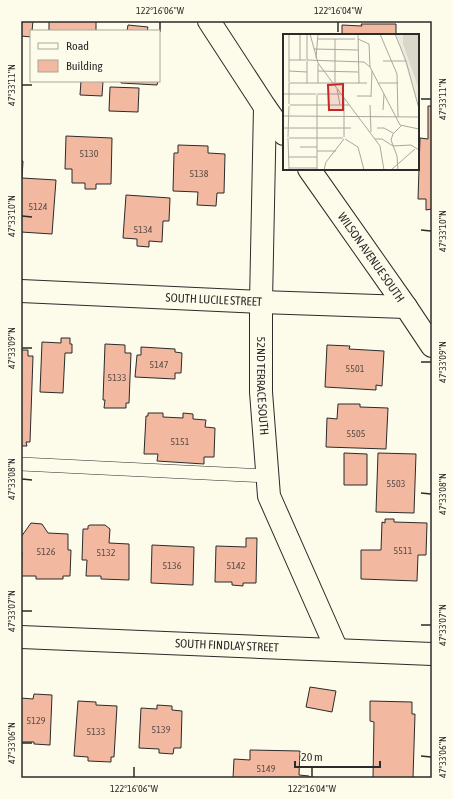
<svg xmlns="http://www.w3.org/2000/svg" width="453" height="799" font-family="'Asap Condensed',sans-serif">
	<style>
		.building { fill: #f2b8a0; stroke: #2b2b2b }
		.lines { fill: none; stroke-linecap: round; stroke-linejoin: round }
		.lane-casing { stroke: #2b2b2b; stroke-width: 14 }
		.street-casing { stroke: #2b2b2b; stroke-width: 24 }
		.secondary-casing { stroke: #2b2b2b; stroke-width: 24 }
		.lane { stroke: #fdfbea; stroke-width: 13 }
		.street { stroke: #fdfbea; stroke-width: 22 }
		.secondary { stroke: #fdfbea; stroke-width: 22 }
		.ticks { fill: none; stroke: #2b2b2b; stroke-width: 1.5 }
		.labels { text-anchor: middle; stroke-width: 3; stroke-linejoin: round; paint-order: stroke }
		.number-label { font-size: 10px; fill: #5d4e48 }
		.street-label { font-size: 12px; fill: #2b2b2b; stroke: #fdfbea }
		.inset-road { fill: none; stroke: #a9a89e; stroke-width: 1 }
		.view { fill: #c62828; fill-opacity: 0.15; stroke: #c62828; stroke-width: 2 }
		.inset-edge { fill: none; stroke: #2b2b2b; stroke-width: 2 }
		.neatline { fill: none; stroke: #2b2b2b; stroke-width: 1.5 }
		.ticks-label { font-size: 10px; text-anchor: middle; fill: #2b2b2b }
	</style>
	<rect width="100%" height="100%" fill="#fdfbea"/>
	<!-- building -->
	<g class="building">
		<path d="M 21,21 L 33,21 L 32,31 L 31,31 L 31,37 L 21,36 Z"/>
		<rect x="49" y="21" width="47" height="10"/>
		<path d="M 361,24 L 396,24 L 396,35 L 342,35 L 342,25 L 362,26 Z"/>
		<path d="M 128,25 L 148,27 L 147,31 L 127,31 Z"/>
		<path d="M 81,81 L 103,81 L 102,96 L 80,95 Z"/>
		<path d="M 121,81 L 158,81 L 157,85 L 121,83 Z"/>
		<path d="M 110,87 L 139,88 L 138,112 L 109,111 Z"/>
		<path d="M 428,106 L 432,106 L 432,209 L 426,210 L 426,199 L 418,199 L 420,138 L 428,139 Z"/>
		<path d="M 66,136 L 112,138 L 111,184 L 96,184 L 96,189 L 85,189 L 85,183 L 72,183 L 72,169 L 65,169 Z"/>
		<path d="M 178,145 L 208,146 L 208,153 L 225,154 L 224,193 L 217,193 L 216,206 L 197,205 L 198,192 L 173,191 L 174,153 L 178,153 Z"/>
		<path d="M 21,160 L 23,161 L 22,178 L 56,180 L 52,234 L 21,232 Z"/>
		<path d="M 126,195 L 170,198 L 169,221 L 163,221 L 162,242 L 149,241 L 149,247 L 137,246 L 137,239 L 123,238 Z"/>
		<path d="M 61,338 L 70,338 L 70,344 L 72,344 L 72,353 L 65,353 L 63,393 L 40,392 L 42,342 L 61,343 Z"/>
		<path d="M 105,344 L 125,345 L 125,353 L 131,353 L 129,403 L 126,403 L 126,408 L 104,408 L 105,400 L 103,400 Z"/>
		<path d="M 327,345 L 350,346 L 349,349 L 384,351 L 382,386 L 376,385 L 376,390 L 325,387 Z"/>
		<path d="M 141,347 L 175,349 L 175,352 L 182,353 L 181,373 L 175,373 L 175,379 L 135,377 L 137,355 L 141,355 Z"/>
		<path d="M 21,350 L 28,350 L 28,356 L 33,356 L 30,442 L 26,442 L 27,446 L 21,446 Z"/>
		<path d="M 338,404 L 360,404 L 360,407 L 388,408 L 386,449 L 326,447 L 327,418 L 337,419 Z"/>
		<path d="M 148,413 L 163,413 L 163,417 L 183,418 L 183,413 L 193,414 L 193,419 L 206,420 L 205,427 L 215,428 L 214,457 L 204,457 L 204,464 L 157,461 L 158,454 L 144,454 L 146,416 L 148,416 Z"/>
		<path d="M 344,453 L 367,454 L 367,485 L 344,485 Z"/>
		<path d="M 378,453 L 416,454 L 414,513 L 376,512 Z"/>
		<path d="M 385,519 L 394,519 L 394,522 L 427,523 L 426,555 L 418,555 L 417,581 L 361,579 L 361,550 L 381,550 L 382,522 L 385,523 Z"/>
		<path d="M 31,523 L 42,524 L 48,533 L 68,534 L 68,550 L 71,550 L 70,576 L 63,576 L 63,579 L 36,579 L 36,576 L 21,576 L 22,552 L 21,552 L 21,537 Z"/>
		<path d="M 90,525 L 105,525 L 110,529 L 109,543 L 129,544 L 129,580 L 101,579 L 101,576 L 86,576 L 87,560 L 82,560 L 83,529 L 88,529 L 88,526 Z"/>
		<path d="M 246,538 L 257,538 L 256,583 L 243,583 L 243,586 L 232,585 L 232,582 L 215,582 L 216,546 L 246,547 Z"/>
		<path d="M 152,545 L 194,547 L 193,585 L 151,583 Z"/>
		<path d="M 310,687 L 336,691 L 332,712 L 306,707 Z"/>
		<path d="M 34,694 L 52,695 L 50,745 L 34,744 L 34,742 L 21,742 L 21,698 L 33,699 Z"/>
		<path d="M 78,701 L 96,702 L 96,705 L 117,706 L 114,757 L 111,757 L 111,762 L 88,761 L 88,757 L 74,756 Z"/>
		<path d="M 370,701 L 412,702 L 412,714 L 415,714 L 413,778 L 373,778 L 374,722 L 370,721 Z"/>
		<path d="M 157,705 L 172,706 L 172,710 L 182,711 L 181,748 L 174,748 L 173,754 L 159,753 L 159,749 L 139,748 L 141,708 L 157,709 Z"/>
		<path d="M 250,750 L 300,751 L 299,775 L 309,776 L 309,777 L 321,778 L 233,778 L 234,759 L 250,760 Z"/>
	</g>
	<g class="lines">
		<defs>
			<path id="lane" d="M 21,464 L 267,476"/>
			<g id="street">
				<path id="s1" d="M 265,107 L 261,302 L 261,392 L 269,496 L 337,650"/>
				<path id="s2" d="M 21,291 L 261,302 L 406,307"/>
				<path id="s3" d="M 21,637 L 432,654"/>
			</g>
			<g id="secondary">
				<path d="M 209,21 L 265,107 L 284,134"/>
				<path id="s4" d="M 309,169 L 406,307 L 432,346"/>
			</g>
		</defs>
		<!-- lane casing -->
		<use href="#lane" class="lane-casing"/>
		<!-- street casing -->
		<use href="#street" class="street-casing"/>
		<!-- secondary casing -->
		<use href="#secondary" class="secondary-casing"/>
		<!-- lane -->
		<use href="#lane" class="lane"/>
		<!-- street -->
		<use href="#street" class="street"/>
		<!-- secondary -->
		<use href="#secondary" class="secondary"/>
	</g>
	<!-- ticks -->
	<path class="ticks" d="M 160,32 L 160,22M 338,32 L 338,22M 22,85 L 32,85M 421,99 L 431,99M 22,216 L 32,217M 421,230 L 431,231M 22,348 L 32,348M 421,362 L 431,362M 22,479 L 32,480M 421,493 L 431,494M 22,611 L 32,611M 421,625 L 431,625M 22,743 L 32,743M 421,756 L 431,757M 134,777 L 134,767M 312,777 L 312,767"/>
	<g class="labels">
		<!-- number labels -->
		<g class="number-label">
			<text x="89" y="157">5130</text>
			<text x="199" y="177">5138</text>
			<text x="38" y="210">5124</text>
			<text x="143" y="233">5134</text>
			<text x="159" y="368">5147</text>
			<text x="355" y="372">5501</text>
			<text x="117" y="381">5133</text>
			<text x="356" y="437">5505</text>
			<text x="180" y="445">5151</text>
			<text x="396" y="487">5503</text>
			<text x="403" y="554">5511</text>
			<text x="46" y="555">5126</text>
			<text x="106" y="556">5132</text>
			<text x="172" y="569">5136</text>
			<text x="236" y="569">5142</text>
			<text x="36" y="724">5129</text>
			<text x="161" y="733">5139</text>
			<text x="96" y="735">5133</text>
			<text x="266" y="772">5149</text>
		</g>
		<!-- street labels -->
		<g class="street-label">
			<text dy="4" stroke="none"><textPath href="#s4" startOffset="108">WILSON AVENUE SOUTH</textPath></text>
			<text dy="4" stroke="none"><textPath href="#s2" startOffset="193">SOUTH LUCILE STREET</textPath></text>
			<text dy="4" stroke="none"><textPath href="#s1" startOffset="279">52ND TERRACE SOUTH</textPath></text>
			<text dy="4" stroke="none"><textPath href="#s3" startOffset="206">SOUTH FINDLAY STREET</textPath></text>
		</g>
	</g>
	<!-- overview -->
	<g transform="translate(283 34)">
		<rect width="136" height="136" fill="#fdfbea"/>
		<path d="M 113,0 L 120,0 L 120,10 L 136,56 L 136,73 Z" fill="#ecebdb"/>
		<path d="M 120,0 L 136,0 L 136,56 L 120,10 Z" fill="#d8d7c9"/>
		<path class="inset-road" d="M 17,0 L 17,26M 27,0 L 35,29 L 97,112 L 101,136M 75,0 L 76,49M 97,0 L 114,40 L 115,83M 112,0 L 123,27 L 136,75M 35,5 L 72,5M 52,5 L 52,49M 75,5 L 86,10 L 87,33M 31,15 L 75,16M 33,24 L 35,0M 6,26 L 23,26M 24,26 L 81,28 L 87,33 L 117,91 L 136,95M 24,26 L 24,0M 24,27 L 24,49M 100,27 L 123,27M 6,37 L 24,38M 35,37 L 75,38M 6,48 L 6,0M 6,49 L 84,49M 6,49 L 6,70M 35,49 L 35,30M 95,49 L 115,49M 54,55 L 57,71M 0,60 L 33,60M 34,60 L 58,60M 34,61 L 34,136M 74,62 L 88,62M 88,63 L 89,37M 61,65 L 61,103M 7,71 L 66,71M 87,71 L 88,98M 100,76 L 101,60M 0,82 L 136,83M 0,94 L 68,94M 94,94 L 101,94 L 110,99M 5,103 L 6,72M 5,104 L 6,136M 6,104 L 60,104M 62,105 L 75,113 L 81,136M 92,105 L 99,105 L 110,112 L 128,111 L 136,116M 17,113 L 34,113M 34,117 L 53,117M 6,123 L 34,123M 6,134 L 34,134M 41,136 L 43,128 L 61,105M 108,136 L 132,115M 115,136 L 114,122 L 108,106 L 110,100 L 118,92"/>
		<path class="view" d="M 60,50 L 60,76 L 46,76 L 45,51 Z"/>
		<rect width="136" height="136" class="inset-edge"/>
	</g>
	<!-- border -->
	<rect width="453" height="799" fill="none" stroke="#fdfbea" stroke-width="44"/>
	<!-- legend -->
	<rect x="30" y="30" width="130" height="52" fill="#fdfbea" stroke="#a9a89e"/>
	<rect x="38" y="43" width="20" height="6" fill="#fdfbea" stroke="#a9a89e"/>
	<text x="66" y="50" font-size="12" fill="#2b2b2b">Road</text>
	<rect x="38" y="60" width="20" height="12" fill="#f2b8a0" stroke="#a9a89e"/>
	<text x="66" y="70" font-size="12" fill="#2b2b2b">Building</text>
	<!-- scale -->
	<path d="M295 761v6h85v-6" fill="none" stroke="#2b2b2b" stroke-width="2"/>
	<text x="301" y="761" font-size="12" fill="#2b2b2b" stroke="#fdfbea" stroke-width="3" paint-order="stroke">20 m</text>
	<rect x="22" y="22" width="409" height="755" class="neatline"/>
	<g class="ticks-label">
		<text x="160" y="14">122°16'06"W</text>
		<text x="338" y="14">122°16'04"W</text>
		<text transform="translate(11 85) rotate(-90)" y="4">47°33'11"N</text>
		<text transform="translate(442 99) rotate(-90)" y="4">47°33'11"N</text>
		<text transform="translate(11 216) rotate(-90)" y="4">47°33'10"N</text>
		<text transform="translate(442 231) rotate(-90)" y="4">47°33'10"N</text>
		<text transform="translate(11 348) rotate(-90)" y="4">47°33'09"N</text>
		<text transform="translate(442 362) rotate(-90)" y="4">47°33'09"N</text>
		<text transform="translate(11 479) rotate(-90)" y="4">47°33'08"N</text>
		<text transform="translate(442 494) rotate(-90)" y="4">47°33'08"N</text>
		<text transform="translate(11 611) rotate(-90)" y="4">47°33'07"N</text>
		<text transform="translate(442 625) rotate(-90)" y="4">47°33'07"N</text>
		<text transform="translate(11 743) rotate(-90)" y="4">47°33'06"N</text>
		<text transform="translate(442 757) rotate(-90)" y="4">47°33'06"N</text>
		<text x="134" y="792">122°16'06"W</text>
		<text x="312" y="792">122°16'04"W</text>
	</g>
</svg>
